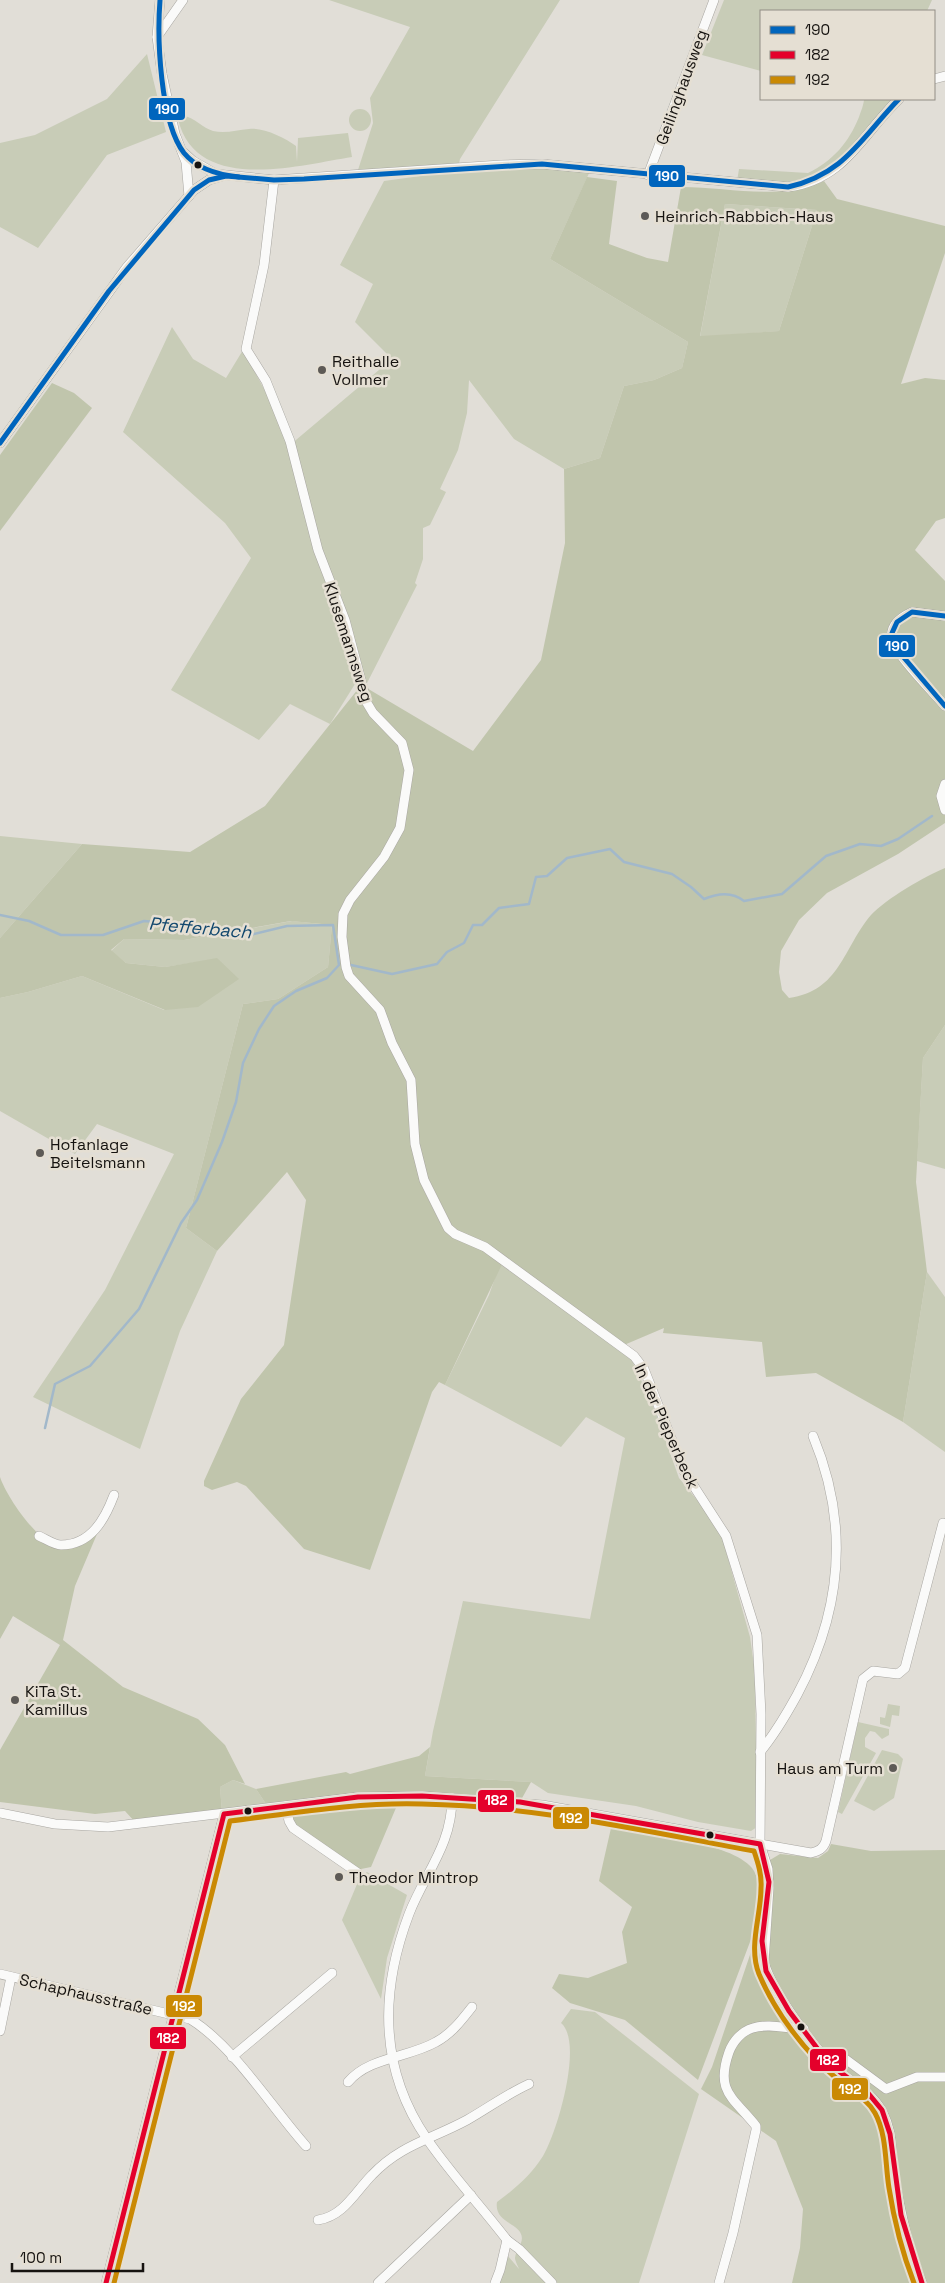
<svg xmlns="http://www.w3.org/2000/svg" width="945" height="2283" font-family="'Space Grotesk',sans-serif">
	<style>
		.green { fill: #c8ccb7 }
		.forest { fill: #c0c5ac; fill-rule: evenodd }
		.lines { fill: none; stroke-linecap: round; stroke-linejoin: round }
		.stream { stroke: #a2b8ca; stroke-width: 2.5 }
		.minor-casing { stroke: #a8a6a1; stroke-width: 10 }
		.minor { stroke: #fafaf9; stroke-width: 9 }
		.bus-1-casing { stroke: #e5dfd3; stroke-width: 9 }
		.bus-2-casing { stroke: #e5dfd3; stroke-width: 9 }
		.bus-3-casing { stroke: #e5dfd3; stroke-width: 9 }
		.bus-1 { stroke: #0065bd; stroke-width: 5 }
		.bus-2 { stroke: #e4002b; stroke-width: 5 }
		.bus-3 { stroke: #ca8903; stroke-width: 5 }
		.bus-dot { fill: #161310; stroke: #e5dfd3; stroke-width: 2 }
		.poi-dot { fill: #5d5a56; stroke: #e5dfd3; stroke-width: 2 }
		.labels { text-anchor: middle; stroke-width: 5; stroke-linejoin: round; paint-order: stroke }
		.street-label { font-size: 16px; fill: #161310; stroke: #e5dfd3 }
		.poi-label { font-size: 16px; fill: #161310; stroke: #e5dfd3; text-anchor: start }
		.water-label { font-size: 18px; font-style: italic; fill: #10466d; stroke: #e5dfd3 }
		.line-badge { stroke: #e5dfd3; stroke-width: 2 }
		.badge-label { font-size: 14px; text-anchor: middle; font-weight: bold; fill: #fff }
	</style>
	<rect width="100%" height="100%" fill="#e1ded7"/>
	<!-- green -->
	<g class="green">
		<path d="M 329,0 L 560,0 L 460,159 L 458,168 L 358,170 L 373,123 L 370,98 L 410,27 Z"/>
		<path d="M 724,0 L 932,0 L 927,11 L 761,11 L 761,71 L 702,55 Z"/>
		<path d="M 147,54 L 166,132 L 107,155 L 38,248 L 0,227 L 0,143 L 35,135 L 107,99 Z"/>
		<path d="M 864,99 L 895,99 C 865,133 838,176 790,185 C 775,188 753,182 737,181 L 739,169 L 808,173 C 833,161 849,142 859,117 C 861,111 864,104 864,99 Z"/>
		<circle cx="360" cy="120" r="11"/>
		<path d="M 182,115 C 195,118 203,128 213,131 C 225,134 237,130 249,129 C 263,127 285,138 296,146 L 297,162 L 298,138 L 348,133 L 352,157 C 300,165 196,195 178,119 Z"/>
		<path d="M 501,165 L 590,171 L 550,259 L 688,342 L 682,368 L 654,380 L 624,386 L 600,458 L 564,469 L 514,439 L 469,380 L 467,413 L 458,450 L 440,489 L 446,492 L 430,525 L 423,528 L 423,559 L 415,583 L 417,585 L 365,687 L 355,684 L 330,724 L 290,704 L 259,740 L 171,690 L 251,558 L 225,523 L 123,432 L 172,327 L 193,359 L 226,378 L 243,350 L 271,402 L 290,445 L 392,359 L 355,322 L 373,284 L 340,265 L 384,181 Z"/>
		<path d="M 725,204 L 817,210 L 779,331 L 700,337 Z"/>
		<path d="M 0,836 L 82,844 L 0,938 Z"/>
		<path d="M 292,921 L 332,925 L 328,967 L 278,999 L 243,1004 L 186,1228 L 217,1251 L 180,1331 L 140,1449 L 33,1397 L 105,1290 L 174,1154 L 97,1124 L 75,1154 L 0,1111 L 0,998 L 28,992 L 82,976 L 164,1010 L 217,959 L 165,967 L 126,963 L 111,951 L 124,939 L 184,940 Z"/>
		<path d="M 945,1025 L 945,1169 L 917,1161 L 923,1058 Z"/>
		<path d="M 500,1264 L 631,1358 L 655,1411 L 679,1478 L 706,1511 L 722,1537 L 750,1637 L 755,1672 L 757,1827 L 751,1831 L 698,1822 L 636,1806 L 548,1793 L 531,1782 L 425,1776 L 433,1731 L 463,1601 L 590,1619 L 625,1438 L 586,1417 L 561,1447 L 445,1385 L 489,1295 Z"/>
		<path d="M 927,1272 L 945,1297 L 945,1452 L 903,1422 Z"/>
		<path d="M 888,1704 L 900,1706 L 899,1716 L 892,1715 L 890,1727 L 880,1724 L 880,1717 L 885,1718 Z"/>
		<path d="M 858,1722 L 889,1729 L 889,1735 L 882,1739 L 875,1732 L 870,1731 L 865,1738 L 865,1747 L 876,1753 L 842,1814 L 838,1812 Z"/>
		<path d="M 882,1750 L 898,1754 L 903,1759 L 894,1798 L 874,1811 L 854,1801 Z"/>
		<path d="M 233,1780 L 256,1789 L 268,1807 L 222,1812 L 220,1787 Z"/>
		<path d="M 367,1872 L 407,1895 L 387,1958 L 381,1999 L 342,1920 L 360,1877 Z"/>
		<path d="M 571,2009 L 595,2012 L 699,2094 L 639,2283 L 498,2283 L 508,2256 L 519,2269 C 518,2266 515,2261 515,2258 C 516,2248 526,2242 520,2232 C 515,2223 494,2220 497,2202 C 515,2189 531,2175 543,2156 C 557,2133 584,2042 561,2023 Z"/>
	</g>
	<!-- forest -->
	<g class="forest">
		<path d="M 587,177 L 617,181 L 609,244 L 647,258 L 668,262 L 681,187 C 729,187 777,201 824,181 L 837,199 L 945,226 L 945,253 L 901,384 L 925,378 L 945,380 L 945,518 L 936,521 L 915,550 L 945,581 L 945,823 L 898,854 L 827,893 L 799,920 L 781,951 L 779,972 L 782,990 L 789,998 C 840,991 843,948 871,915 C 886,899 925,876 945,868 L 945,1025 L 923,1058 L 916,1182 L 927,1272 L 903,1422 L 816,1373 L 766,1377 L 762,1342 L 663,1333 L 664,1328 L 624,1345 L 505,1258 L 445,1385 L 439,1382 L 432,1392 L 370,1570 L 304,1549 L 246,1486 L 237,1482 L 212,1490 L 204,1486 L 204,1481 L 241,1399 L 284,1345 L 306,1200 L 287,1172 L 217,1251 L 186,1228 L 243,1004 L 278,999 L 328,967 L 332,925 L 291,921 L 184,940 L 124,939 L 111,950 L 126,963 L 165,967 L 217,958 L 239,979 L 198,1007 L 165,1010 L 82,976 L 28,992 L 0,998 L 0,938 L 82,844 L 190,852 L 265,806 L 358,689 L 365,687 L 473,751 L 541,660 L 565,543 L 564,469 L 600,458 L 624,386 L 654,380 L 682,368 L 688,342 L 550,259 ZM 725,204 L 817,210 L 779,331 L 700,336 Z"/>
		<path d="M 52,383 L 74,393 L 92,408 L 0,531 L 0,455 Z"/>
		<path d="M 0,1477 C 6,1495 36,1541 56,1544 C 69,1546 85,1540 97,1534 L 75,1586 L 63,1640 L 123,1687 L 198,1719 L 225,1745 L 245,1784 L 233,1780 L 220,1787 L 222,1812 L 136,1823 L 125,1811 L 95,1814 L 0,1802 L 0,1750 L 60,1645 L 13,1616 L 0,1639 Z"/>
		<path d="M 430,1747 L 425,1776 L 531,1782 L 521,1800 L 401,1796 L 371,1867 L 356,1870 L 294,1827 L 288,1808 L 268,1807 L 256,1789 L 346,1772 L 350,1774 L 419,1756 Z"/>
		<path d="M 611,1828 C 645,1834 731,1842 752,1868 C 759,1877 759,1891 759,1901 L 763,1874 L 760,1866 L 780,1854 L 818,1858 L 828,1851 L 831,1844 L 871,1851 L 945,1850 L 945,2283 L 792,2283 L 800,2248 L 803,2209 L 776,2141 L 701,2089 L 712,2067 L 753,1946 L 756,1926 L 698,2080 L 625,2020 L 570,2003 L 552,1988 L 559,1974 L 588,1978 L 627,1963 L 622,1932 L 632,1907 L 599,1881 Z"/>
	</g>
	<g class="lines">
		<!-- stream -->
		<g class="stream">
			<path d="M 0,915 L 29,921 L 61,935 L 103,935 L 144,921 L 192,925 L 250,935 L 287,926 L 333,925 L 339,965 L 327,978 L 296,991 L 274,1006 L 259,1029 L 243,1063 L 236,1102 L 222,1142 L 197,1200 L 181,1223 L 139,1309 L 90,1366 L 55,1384 L 45,1428"/>
			<path d="M 351,965 L 392,974 L 437,964 L 447,952 L 464,943 L 473,925 L 482,925 L 499,908 L 529,904 L 536,877 L 547,876 L 567,858 L 610,849 L 624,862 L 672,874 L 691,887 L 704,899 C 718,893 732,891 744,901 L 782,894 L 826,856 L 860,844 L 881,846 L 898,839 L 932,816"/>
		</g>
		<defs>
			<g id="minor">
				<path d="M 160,0 L 157,37 L 162,74 L 175,134 L 186,162 L 189,196"/>
				<path d="M 157,37 L 183,0"/>
				<path d="M 934,79 L 945,76"/>
				<path d="M 182,151 L 193,161 L 216,174 L 274,180 L 501,165 L 542,164 L 788,187 C 845,180 862,134 899,99"/>
				<path d="M 648,175 L 714,0"/>
				<path d="M 274,180 L 264,265 L 246,349 L 266,381 L 290,441 L 318,550 L 345,620 L 367,703 L 373,713 L 402,743 L 409,770 L 400,828 L 384,857 L 350,900 L 343,914 L 342,937 L 346,967 L 349,976 L 380,1010 L 392,1043 L 411,1080 L 415,1144 L 424,1180 L 448,1228 L 455,1234 L 485,1247 L 634,1356 L 644,1369 L 684,1471 L 726,1536 L 757,1635 L 761,1714 L 760,1844 L 768,1869 L 769,1888 L 764,1962 C 772,1992 817,2053 841,2073 C 856,2085 872,2093 882,2111 C 894,2134 890,2149 894,2173 C 900,2211 908,2248 922,2283"/>
				<path d="M 0,443 L 127,267 L 194,190 L 209,180 L 223,176"/>
				<path d="M 945,616 L 912,612 C 901,617 890,625 892,638 C 894,653 934,693 945,706"/>
				<path d="M 945,784 L 941,796 L 945,810"/>
				<path d="M 39,1536 C 46,1539 54,1545 61,1545 C 91,1545 105,1519 114,1495"/>
				<path d="M 760,1752 C 775,1734 786,1715 797,1695 C 842,1611 850,1525 813,1436"/>
				<path d="M 452,1798 C 452,1845 425,1873 409,1914 C 380,1991 379,2069 427,2139 C 451,2174 481,2206 507,2240 L 519,2249 L 552,2283"/>
				<path d="M 286,1806 L 289,1821 L 293,1828 L 358,1873"/>
				<path d="M 0,1813 L 55,1824 L 108,1827 L 358,1797 L 422,1796 L 542,1805 L 811,1853 C 819,1851 823,1849 826,1841 L 863,1679 L 873,1671 L 898,1674 L 905,1668 L 943,1523"/>
				<path d="M 0,1974 L 190,2019 C 233,2045 272,2108 306,2146"/>
				<path d="M 0,2031 L 11,1977"/>
				<path d="M 232,2057 L 332,1973"/>
				<path d="M 826,2057 L 844,2058 L 886,2089 L 917,2077 L 945,2077"/>
				<path d="M 348,2082 C 369,2057 408,2058 436,2042 C 451,2034 461,2021 472,2007"/>
				<path d="M 318,2220 C 344,2216 355,2192 372,2175 C 400,2145 432,2139 467,2120 C 488,2108 507,2094 529,2084"/>
				<path d="M 106,2283 L 224,1814"/>
				<path d="M 378,2283 L 471,2195"/>
				<path d="M 495,2283 L 500,2270 L 507,2240"/>
				<path d="M 719,2283 L 733,2233 L 756,2130 L 756,2126 C 733,2097 715,2092 729,2052 C 733,2041 742,2031 753,2028 C 769,2023 788,2029 804,2029"/>
			</g>
		</defs>
		<!-- minor casing -->
		<use href="#minor" class="minor-casing"/>
		<!-- minor -->
		<use href="#minor" class="minor"/>
		<defs>
			<g id="bus-1">
				<path d="M 160,0 C 157,38 160,122 184,153 C 197,169 220,175 239,177"/>
				<path d="M 0,443 L 109,291 L 194,190 L 209,180 L 226,176 L 274,180 L 304,179 L 542,164 L 788,187 C 845,174 861,138 899,99"/>
				<path d="M 945,616 L 912,612 L 897,622 L 892,633 L 900,653 L 945,706"/>
			</g>
			<path id="bus-2" d="M 106,2283 L 224,1814 L 358,1797 L 422,1796 L 520,1802 L 760,1844 L 769,1882 L 762,1941 L 766,1971 L 789,2011 L 820,2052 L 840,2072 L 868,2093 L 882,2110 L 890,2134 L 901,2215 L 922,2283"/>
			<path id="bus-3" d="M 114,2283 L 230,1821 C 294,1813 357,1802 422,1804 C 534,1806 644,1831 754,1851 C 758,1863 762,1875 761,1888 C 761,1917 748,1946 759,1974 C 775,2012 805,2052 836,2078 C 849,2090 866,2097 875,2113 C 887,2135 885,2164 889,2188 C 894,2220 902,2252 914,2283"/>
		</defs>
		<!-- bus-1 casing -->
		<use href="#bus-1" class="bus-1-casing"/>
		<!-- bus-2 casing -->
		<use href="#bus-2" class="bus-2-casing"/>
		<!-- bus-3 casing -->
		<use href="#bus-3" class="bus-3-casing"/>
		<!-- bus-1 -->
		<use href="#bus-1" class="bus-1"/>
		<!-- bus-2 -->
		<use href="#bus-2" class="bus-2"/>
		<!-- bus-3 -->
		<use href="#bus-3" class="bus-3"/>
	</g>
	<!-- markers -->
	<g class="bus-dot">
		<circle cx="198" cy="165" r="4.5"/>
		<circle cx="248" cy="1811" r="4.5"/>
		<circle cx="710" cy="1835" r="4.5"/>
		<circle cx="801" cy="2027" r="4.5"/>
	</g>
	<g class="poi-dot">
		<circle cx="645" cy="216" r="5"/>
		<circle cx="322" cy="370" r="5"/>
		<circle cx="40" cy="1153" r="5"/>
		<circle cx="15" cy="1700" r="5"/>
		<circle cx="893" cy="1768" r="5"/>
		<circle cx="339" cy="1877" r="5"/>
	</g>
	<g class="labels">
		<!-- street labels -->
		<g class="street-label">
			<text transform="translate(681 87) rotate(-70)" y="6">Geilinghausweg</text>
			<text transform="translate(349 642) rotate(72)" y="6">Klusemannsweg</text>
			<text transform="translate(667 1426) rotate(66)" y="6">In der Pieperbeck</text>
			<text transform="translate(86 1994) rotate(13)" y="6">Schaphausstraße</text>
		</g>
		<!-- poi labels -->
		<g class="poi-label">
			<text x="655" y="222">Heinrich-Rabbich-Haus</text>
			<text x="332" y="367">Reithalle<tspan x="332" dy="18">Vollmer</tspan></text>
			<text x="50" y="1150">Hofanlage<tspan x="50" dy="18">Beitelsmann</tspan></text>
			<text x="25" y="1697">KiTa St.<tspan x="25" dy="18">Kamillus</tspan></text>
			<text x="883" y="1774" text-anchor="end">Haus am Turm</text>
			<text x="349" y="1883">Theodor Mintrop</text>
		</g>
		<!-- water labels -->
		<g class="water-label">
			<text transform="translate(200 928) rotate(5)" y="6">Pfefferbach</text>
		</g>
	</g>
	<g class="line-badge">
		<rect x="148" y="97" width="38" height="24" rx="5" fill="#0065bd"/>
		<rect x="648" y="164" width="38" height="24" rx="5" fill="#0065bd"/>
		<rect x="878" y="634" width="38" height="24" rx="5" fill="#0065bd"/>
		<rect x="477" y="1789" width="38" height="24" rx="5" fill="#e4002b"/>
		<rect x="552" y="1806" width="38" height="24" rx="5" fill="#ca8903"/>
		<rect x="165" y="1994" width="38" height="24" rx="5" fill="#ca8903"/>
		<rect x="149" y="2026" width="38" height="24" rx="5" fill="#e4002b"/>
		<rect x="809" y="2048" width="38" height="24" rx="5" fill="#e4002b"/>
		<rect x="831" y="2077" width="38" height="24" rx="5" fill="#ca8903"/>
	</g>
	<g class="badge-label">
		<text x="167" y="114">190</text>
		<text x="667" y="181">190</text>
		<text x="897" y="651">190</text>
		<text x="496" y="1805">182</text>
		<text x="571" y="1823">192</text>
		<text x="184" y="2011">192</text>
		<text x="168" y="2043">182</text>
		<text x="828" y="2065">182</text>
		<text x="850" y="2094">192</text>
	</g>
	<!-- legend -->
	<rect x="760" y="10" width="175" height="90" fill="#e5dfd3" stroke="#928d85"/>
	<rect x="770" y="26" width="25" height="8" fill="#0065bd" stroke="#928d85"/>
	<text x="805" y="35" font-size="15" fill="#161310">190</text>
	<rect x="770" y="51" width="25" height="8" fill="#e4002b" stroke="#928d85"/>
	<text x="805" y="60" font-size="15" fill="#161310">182</text>
	<rect x="770" y="76" width="25" height="8" fill="#ca8903" stroke="#928d85"/>
	<text x="805" y="85" font-size="15" fill="#161310">192</text>
	<!-- scale -->
	<path d="M12 2263v8h131v-8" fill="none" stroke="#161310" stroke-width="2.5"/>
	<text x="20" y="2263" font-size="15" fill="#161310" stroke="#e5dfd3" stroke-width="4" paint-order="stroke">100 m</text>
</svg>
